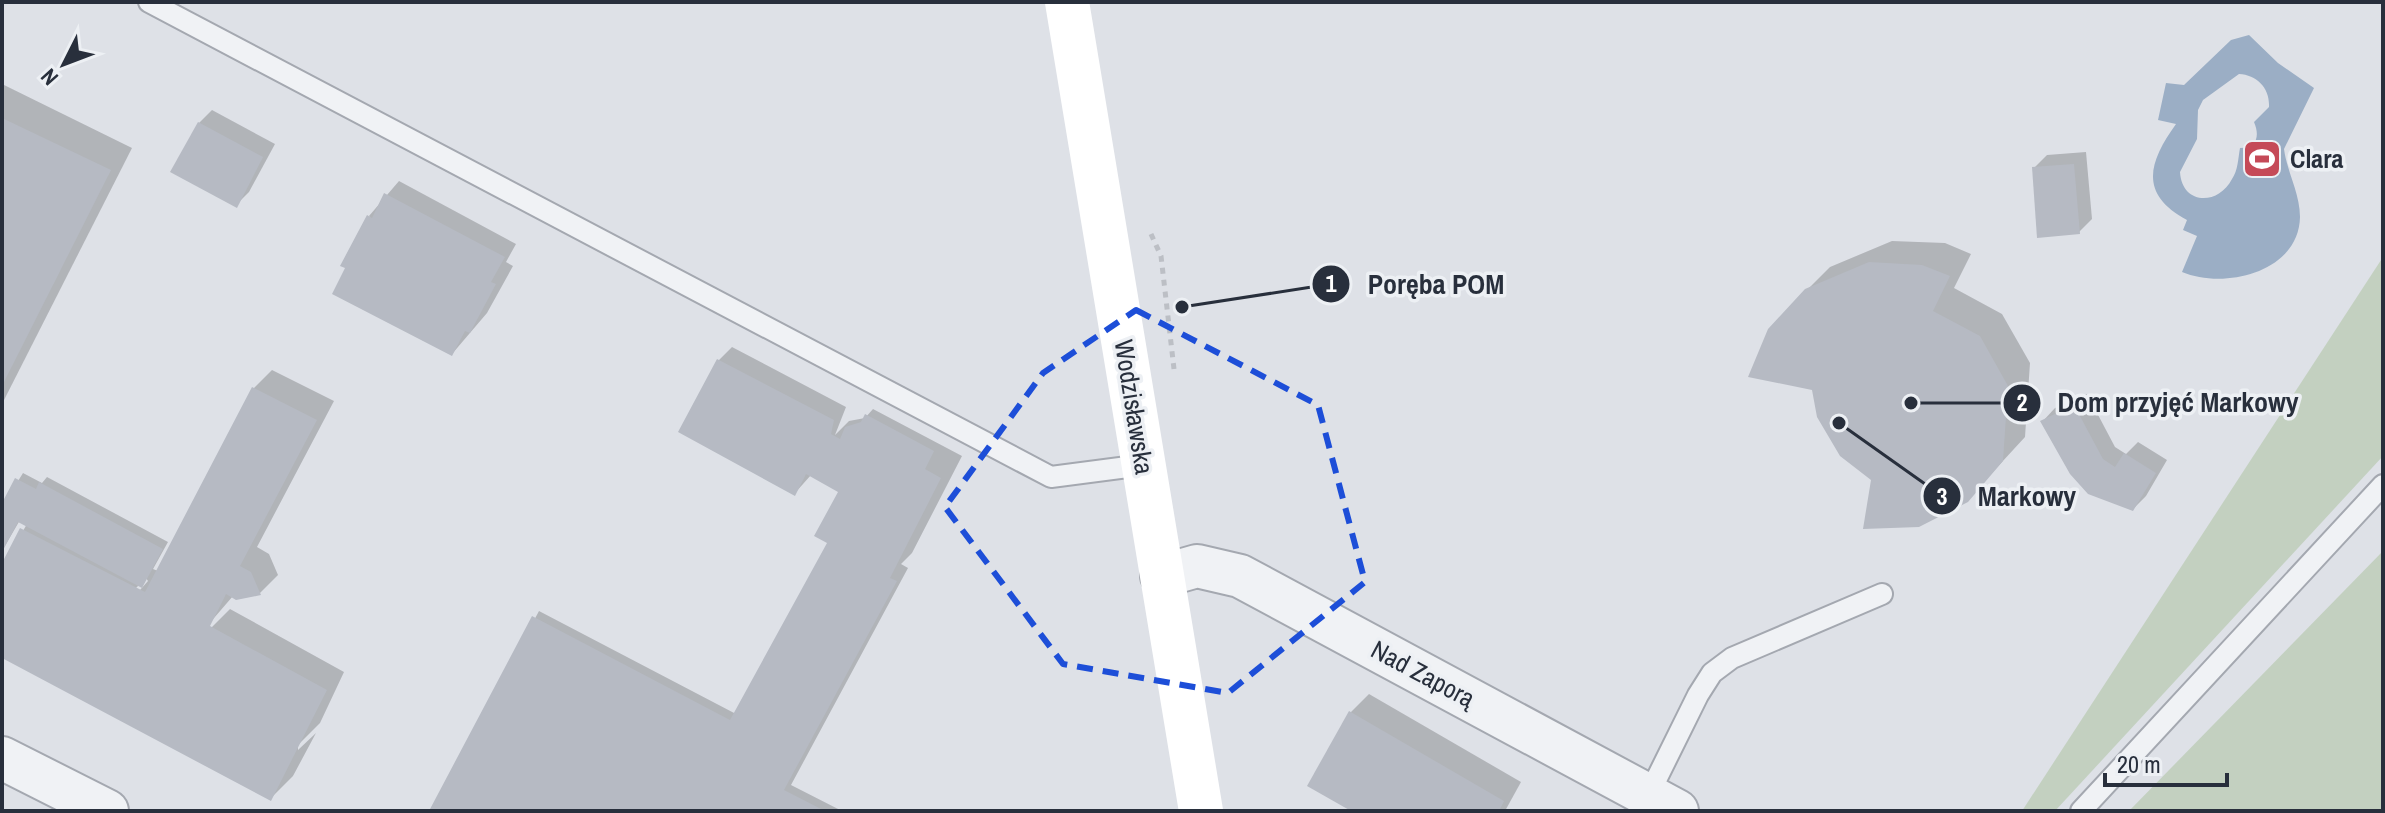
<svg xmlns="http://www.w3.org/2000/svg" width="2385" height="813" font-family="'Archivo Narrow',sans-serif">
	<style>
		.green { fill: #c3d0c0 }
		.water { fill: #9baec5; fill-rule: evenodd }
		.shadow { fill: #0003; fill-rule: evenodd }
		.building { fill: #b6bac3 }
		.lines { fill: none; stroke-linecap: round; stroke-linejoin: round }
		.service-casing { stroke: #a4a8b0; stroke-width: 24 }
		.minor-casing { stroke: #a4a8b0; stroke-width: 46 }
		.path { stroke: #bcbfc5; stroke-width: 5; stroke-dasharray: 6 6; stroke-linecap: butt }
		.service { stroke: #f0f2f5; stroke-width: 20 }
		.minor { stroke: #f0f2f5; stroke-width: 42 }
		.secondary { stroke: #fff; stroke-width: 44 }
		.marked { fill: none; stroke: #1d4ed8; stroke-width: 6; stroke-dasharray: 16 10; stroke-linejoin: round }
		.labels { text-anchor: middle; stroke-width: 7; stroke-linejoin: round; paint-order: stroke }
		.poi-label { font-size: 26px; font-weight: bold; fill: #282f3c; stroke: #edf0f4; text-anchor: start }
		.street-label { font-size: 26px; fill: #282f3c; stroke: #edf0f4 }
		.leader { fill: none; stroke: #282f3c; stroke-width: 3 }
		.callout-dot { fill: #282f3c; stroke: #edf0f4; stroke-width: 3 }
		.mark-label { font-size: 24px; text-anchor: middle; font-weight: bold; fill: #fff }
		.callout-label { font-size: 28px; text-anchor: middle; font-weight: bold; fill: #282f3c; stroke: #edf0f4; stroke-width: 7; stroke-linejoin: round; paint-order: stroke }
	</style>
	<rect width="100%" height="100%" fill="#dee1e7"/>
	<!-- green -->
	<g class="green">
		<path d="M 2383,257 L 2383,456 L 2055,811 L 2022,811 Z"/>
		<path d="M 2383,551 L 2383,811 L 2129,811 Z"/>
	</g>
	<!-- water -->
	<path class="water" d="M 2249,35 L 2278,63 L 2314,88 L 2284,149 C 2287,172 2300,193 2300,217 C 2299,272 2225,290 2182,272 L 2197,236 L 2183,230 L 2187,220 C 2139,194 2148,163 2176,124 L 2158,120 L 2166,83 L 2184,85 L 2231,40 ZM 2239,74 C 2257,75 2270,88 2269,107 L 2254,122 C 2260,136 2257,148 2240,148 C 2238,159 2238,170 2232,179 C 2218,206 2182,205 2180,172 L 2197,139 L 2198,110 L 2203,100 Z"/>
	<!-- shadow -->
	<g class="shadow">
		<path d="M 2,84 L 132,148 L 2,404 Z"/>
		<path d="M 212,110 L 275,144 L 249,192 L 236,205 L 199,123 Z"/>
		<path d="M 2086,152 L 2092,219 L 2079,232 L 2034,168 L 2047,155 Z"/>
		<path d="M 399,181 L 516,244 L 506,262 L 513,266 L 487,313 L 452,354 L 369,216 Z"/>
		<path d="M 1892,241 L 1945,243 L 1971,254 L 1954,288 L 2002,314 L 2030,363 L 2025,437 L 1967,500 L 1873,479 L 1807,290 L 1830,267 Z"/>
		<path d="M 732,347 L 846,407 L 835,435 L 849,421 L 865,418 L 873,409 L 962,456 L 912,553 L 901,564 L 908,568 L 791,785 L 842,811 L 431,811 L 539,611 L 736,714 L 829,542 L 840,491 L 811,475 L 795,493 L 680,431 L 719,360 Z"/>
		<path d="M 272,370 L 334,401 L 257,547 L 269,554 L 278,575 L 260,593 L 233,596 L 208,625 L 208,631 L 230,609 L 344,672 L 320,723 L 298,745 L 298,750 L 316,733 L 293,776 L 271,798 L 2,656 L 2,567 L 27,524 L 20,520 L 2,551 L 2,507 L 23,473 L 42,483 L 47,477 L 168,542 L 153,569 L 158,571 L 254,388 ZM 146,578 L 148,581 L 140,590 L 130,594 Z"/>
		<path d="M 2087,394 L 2115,447 L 2126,454 L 2138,442 L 2167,460 L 2146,496 L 2133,509 L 2043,421 L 2055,408 Z"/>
		<path d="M 1369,694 L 1521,782 L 1505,811 L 1355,811 L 1351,712 Z"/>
	</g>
	<!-- building -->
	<g class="building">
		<path d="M 2,118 L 111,170 L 2,386 Z"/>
		<path d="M 198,122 L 263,157 L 237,208 L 170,172 Z"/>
		<path d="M 2074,164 L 2080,234 L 2037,238 L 2032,167 Z"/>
		<path d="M 384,193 L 505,257 L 491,282 L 496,284 L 470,333 L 465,331 L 452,356 L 332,294 L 345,268 L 340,266 L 367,215 L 372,218 Z"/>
		<path d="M 1869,262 L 1922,265 L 1950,276 L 1933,311 L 1980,336 L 2008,386 L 2003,461 L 1968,502 L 1919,527 L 1863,529 L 1871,480 L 1840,456 L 1817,417 L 1812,390 L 1748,377 L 1768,329 L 1805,289 Z"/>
		<path d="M 717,359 L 834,420 L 831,434 L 840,439 L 845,427 L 861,422 L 865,414 L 908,437 L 934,451 L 925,469 L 941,478 L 890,578 L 897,581 L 784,790 L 825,811 L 429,811 L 532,616 L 730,720 L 827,543 L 814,536 L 838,492 L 806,474 L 795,496 L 678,432 Z"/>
		<path d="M 252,387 L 317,420 L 240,566 L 251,572 L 261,595 L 236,600 L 226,594 L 210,626 L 327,690 L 271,801 L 2,658 L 2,563 L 20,528 L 145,592 Z"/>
		<path d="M 2074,405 L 2103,459 L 2115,467 L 2124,453 L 2156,473 L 2133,511 L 2088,494 L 2070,474 L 2040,421 Z"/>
		<path d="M 15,478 L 36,489 L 39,482 L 163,549 L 142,588 L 18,522 L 2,552 L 2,503 Z"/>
		<path d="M 1349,711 L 1504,801 L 1499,811 L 1351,811 L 1307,786 Z"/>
	</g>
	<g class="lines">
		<defs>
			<g id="service">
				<path d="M 149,2 L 1051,477 L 1143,465"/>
				<path d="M 1648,796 L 1698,695 L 1712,673 L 1732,658 L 1882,594"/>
				<path d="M 2081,811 L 2383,485"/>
			</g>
			<g id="minor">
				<path d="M 1162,576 L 1197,566 L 1240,576 L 1677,811"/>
				<path d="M 2,758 L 107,811"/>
			</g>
		</defs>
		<!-- service casing -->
		<use href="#service" class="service-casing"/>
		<!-- minor casing -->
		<use href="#minor" class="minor-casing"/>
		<!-- path -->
		<path class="path" d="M 1151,234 L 1161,256 L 1174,369"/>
		<!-- service -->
		<use href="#service" class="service"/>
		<!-- minor -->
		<use href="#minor" class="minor"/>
		<!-- secondary -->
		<path class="secondary" d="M 1067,2 L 1201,811"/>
	</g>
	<!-- marked area -->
	<path class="marked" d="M 1136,310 L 1318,405 L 1365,582 L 1228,693 L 1063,664 L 945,507 L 1043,373 Z"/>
	<!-- icons -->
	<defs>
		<symbol id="stadium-square" viewBox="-11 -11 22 22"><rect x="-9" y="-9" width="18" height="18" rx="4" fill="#c54a58" stroke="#edf0f4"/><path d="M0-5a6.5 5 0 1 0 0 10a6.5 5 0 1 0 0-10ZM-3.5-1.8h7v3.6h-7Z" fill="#fff"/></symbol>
	</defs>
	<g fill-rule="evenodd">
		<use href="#stadium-square" x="2240" y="137" width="44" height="44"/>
	</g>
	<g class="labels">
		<!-- poi labels -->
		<g class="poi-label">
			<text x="2290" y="168">Clara</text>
		</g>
		<!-- street labels -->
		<g class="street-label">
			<text transform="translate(1134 407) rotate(81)" y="9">Wodzisławska</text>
			<text transform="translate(1423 674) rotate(28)" y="9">Nad Zaporą</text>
		</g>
	</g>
	<!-- callouts -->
	<path class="leader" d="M1182 307L1331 284M1911 403L2022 403M1839 423L1942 496"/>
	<g class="callout-dot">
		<circle cx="1182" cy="307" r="8"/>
		<circle cx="1911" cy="403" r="8"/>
		<circle cx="1839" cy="423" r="8"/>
		<circle cx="1331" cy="284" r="20"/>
		<circle cx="2022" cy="403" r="20"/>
		<circle cx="1942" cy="496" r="20"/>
	</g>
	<g class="mark-label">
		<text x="1331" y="292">1</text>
		<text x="2022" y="411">2</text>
		<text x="1942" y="505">3</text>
	</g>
	<g class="callout-label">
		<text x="1436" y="294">Poręba POM</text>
		<text x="2178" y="412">Dom przyjęć Markowy</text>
		<text x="2027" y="506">Markowy</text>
	</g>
	<!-- border -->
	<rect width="2385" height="813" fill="none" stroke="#282f3c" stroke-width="8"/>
	<!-- north arrow -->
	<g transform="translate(64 64) rotate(228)" stroke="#edf0f4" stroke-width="6" paint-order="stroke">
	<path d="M0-6L14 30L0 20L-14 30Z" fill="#282f3c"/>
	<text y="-12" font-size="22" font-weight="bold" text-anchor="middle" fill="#282f3c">N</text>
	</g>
	<!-- scale -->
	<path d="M2105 773v12h122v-12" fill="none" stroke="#282f3c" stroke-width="4"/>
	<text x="2117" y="773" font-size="24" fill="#282f3c" stroke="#edf0f4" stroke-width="6" paint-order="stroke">20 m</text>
</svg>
